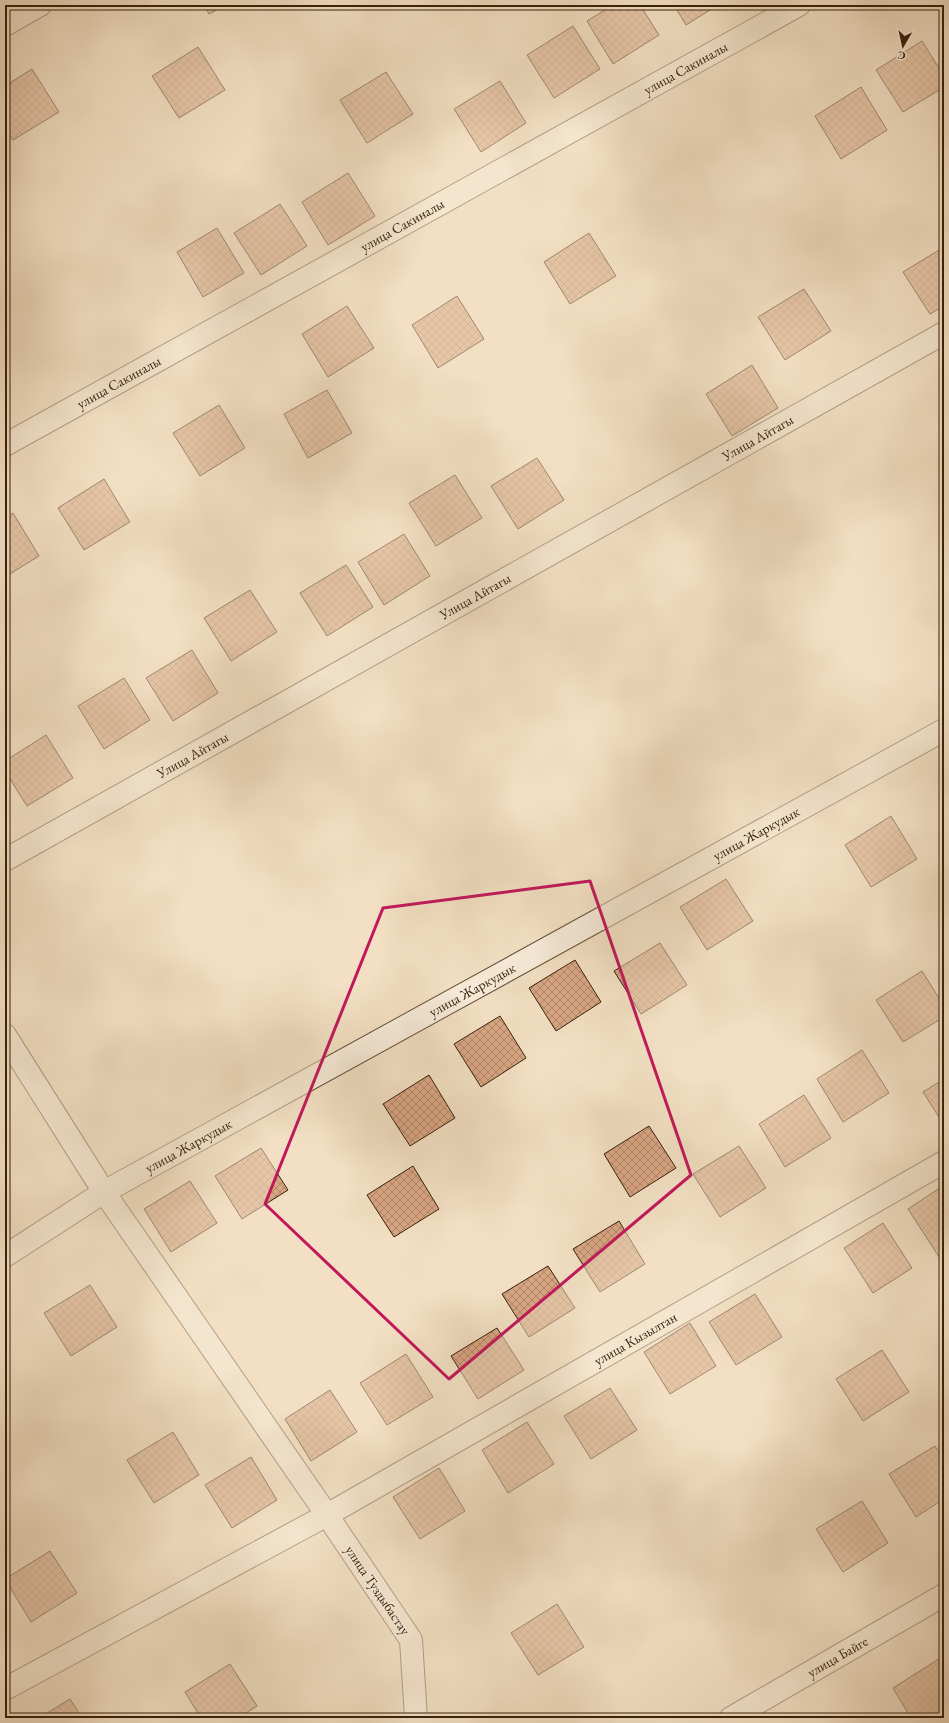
<svg xmlns="http://www.w3.org/2000/svg" width="949" height="1723" font-family="'EB Garamond',serif">
	<style>
		.building { fill: url(#building-cross-hatch); stroke: #37200c }
		.lines { fill: none; stroke-linecap: round; stroke-linejoin: round }
		.minor-casing { stroke: #66503a; stroke-width: 24 }
		.minor { stroke: #f7ebd9; stroke-width: 22 }
		.marked { fill: none; stroke: #c2185b; stroke-width: 3; stroke-linejoin: round }
		.labels { text-anchor: middle; stroke-width: 3.5; stroke-linejoin: round; paint-order: stroke }
		.street-label { font-size: 14px; fill: #37200c; stroke: #f7ebd9 }
	</style>
	<defs>
		<pattern id="building-cross-hatch" width="8" height="8" patternUnits="userSpaceOnUse"><rect width="8" height="8" fill="#d9a683"/><path d="M0 0l8 8M0 8l8-8" fill="none" stroke="#b1876a"/></pattern>
	</defs>
	<rect width="100%" height="100%" fill="#f3e0c4"/>
	<filter id="stains"><feTurbulence type="fractalNoise" baseFrequency=".005" numOctaves="4"/><feColorMatrix values="0 0 0 0 .2 0 0 0 0 .09 0 0 0 0 .02 0 0 0 .5 -.17"/></filter>
	<radialGradient id="worn" r=".72"><stop offset=".6" stop-color="#630" stop-opacity="0"/><stop offset="1" stop-color="#630" stop-opacity=".3"/></radialGradient>
	<!-- building -->
	<g class="building">
		<path d="M 204,5 L 226,5 L 209,14 Z"/>
		<path d="M 613,5 L 640,5 L 659,35 L 613,64 L 587,21 Z"/>
		<path d="M 674,5 L 718,5 L 686,25 Z"/>
		<path d="M 573,26 L 600,69 L 554,98 L 527,55 Z"/>
		<path d="M 922,41 L 944,76 L 944,87 L 903,112 L 876,70 Z"/>
		<path d="M 198,47 L 225,90 L 179,118 L 152,76 Z"/>
		<path d="M 32,69 L 59,112 L 13,140 L 5,128 L 5,86 Z"/>
		<path d="M 386,72 L 413,114 L 367,143 L 340,100 Z"/>
		<path d="M 500,81 L 526,123 L 481,152 L 454,109 Z"/>
		<path d="M 861,87 L 887,130 L 841,159 L 815,116 Z"/>
		<path d="M 348,173 L 375,216 L 328,245 L 302,202 Z"/>
		<path d="M 280,204 L 307,246 L 261,275 L 234,233 Z"/>
		<path d="M 217,228 L 244,273 L 203,297 L 177,252 Z"/>
		<path d="M 589,233 L 616,276 L 570,304 L 544,262 Z"/>
		<path d="M 944,247 L 944,306 L 930,314 L 903,272 Z"/>
		<path d="M 804,289 L 831,331 L 785,360 L 758,317 Z"/>
		<path d="M 457,296 L 484,339 L 438,368 L 412,325 Z"/>
		<path d="M 347,306 L 374,348 L 328,377 L 302,334 Z"/>
		<path d="M 752,365 L 778,408 L 732,436 L 706,394 Z"/>
		<path d="M 327,390 L 352,433 L 308,458 L 284,414 Z"/>
		<path d="M 219,405 L 245,448 L 200,476 L 173,433 Z"/>
		<path d="M 537,458 L 564,500 L 518,529 L 491,486 Z"/>
		<path d="M 455,475 L 482,518 L 436,546 L 409,503 Z"/>
		<path d="M 104,479 L 130,522 L 84,550 L 58,508 Z"/>
		<path d="M 13,513 L 39,556 L 5,577 L 5,518 Z"/>
		<path d="M 404,534 L 430,576 L 384,605 L 358,562 Z"/>
		<path d="M 346,565 L 373,607 L 327,636 L 300,593 Z"/>
		<path d="M 250,590 L 277,632 L 231,661 L 204,618 Z"/>
		<path d="M 192,650 L 218,693 L 173,721 L 146,678 Z"/>
		<path d="M 124,678 L 150,720 L 104,749 L 78,706 Z"/>
		<path d="M 46,735 L 73,778 L 27,806 L 5,771 L 5,761 Z"/>
		<path d="M 891,816 L 917,859 L 871,887 L 845,845 Z"/>
		<path d="M 726,879 L 753,921 L 707,950 L 680,907 Z"/>
		<path d="M 660,943 L 687,985 L 641,1014 L 614,971 Z"/>
		<path d="M 575,960 L 601,1002 L 556,1031 L 529,988 Z"/>
		<path d="M 922,971 L 944,1006 L 944,1017 L 903,1042 L 876,1000 Z"/>
		<path d="M 500,1016 L 526,1058 L 481,1087 L 454,1044 Z"/>
		<path d="M 862,1050 L 889,1093 L 843,1122 L 817,1079 Z"/>
		<path d="M 429,1075 L 455,1118 L 410,1146 L 383,1104 Z"/>
		<path d="M 944,1079 L 944,1125 L 923,1092 Z"/>
		<path d="M 804,1095 L 831,1138 L 785,1167 L 759,1124 Z"/>
		<path d="M 649,1126 L 676,1168 L 630,1197 L 604,1154 Z"/>
		<path d="M 739,1146 L 766,1188 L 720,1217 L 693,1174 Z"/>
		<path d="M 261,1148 L 288,1190 L 242,1219 L 215,1176 Z"/>
		<path d="M 413,1166 L 439,1209 L 394,1237 L 367,1195 Z"/>
		<path d="M 190,1181 L 217,1223 L 171,1252 L 144,1209 Z"/>
		<path d="M 944,1185 L 944,1258 L 941,1260 L 908,1209 Z"/>
		<path d="M 619,1221 L 645,1264 L 600,1292 L 573,1249 Z"/>
		<path d="M 883,1223 L 912,1268 L 873,1293 L 844,1248 Z"/>
		<path d="M 548,1266 L 575,1308 L 529,1337 L 502,1294 Z"/>
		<path d="M 90,1285 L 117,1327 L 71,1356 L 44,1313 Z"/>
		<path d="M 755,1294 L 782,1337 L 736,1365 L 709,1322 Z"/>
		<path d="M 690,1323 L 716,1366 L 670,1394 L 644,1352 Z"/>
		<path d="M 497,1328 L 524,1370 L 478,1399 L 451,1356 Z"/>
		<path d="M 882,1350 L 909,1392 L 863,1421 L 836,1379 Z"/>
		<path d="M 406,1354 L 433,1397 L 387,1425 L 360,1383 Z"/>
		<path d="M 610,1388 L 637,1430 L 591,1459 L 564,1416 Z"/>
		<path d="M 330,1390 L 357,1432 L 311,1461 L 285,1419 Z"/>
		<path d="M 527,1422 L 554,1464 L 508,1493 L 482,1450 Z"/>
		<path d="M 173,1432 L 199,1475 L 154,1503 L 127,1460 Z"/>
		<path d="M 935,1446 L 944,1460 L 944,1499 L 916,1517 L 889,1474 Z"/>
		<path d="M 251,1457 L 277,1500 L 232,1528 L 205,1485 Z"/>
		<path d="M 439,1468 L 465,1511 L 420,1539 L 393,1497 Z"/>
		<path d="M 862,1501 L 888,1543 L 843,1572 L 816,1529 Z"/>
		<path d="M 50,1551 L 77,1593 L 31,1622 L 5,1579 Z"/>
		<path d="M 557,1604 L 584,1647 L 538,1675 L 511,1633 Z"/>
		<path d="M 939,1659 L 944,1668 L 944,1715 L 939,1718 L 911,1718 L 893,1688 Z"/>
		<path d="M 230,1664 L 257,1706 L 238,1718 L 201,1718 L 185,1692 Z"/>
		<path d="M 70,1699 L 82,1718 L 39,1718 Z"/>
	</g>
	<g class="lines">
		<defs>
			<g id="minor">
				<path d="M 5,25 L 40,5"/>
				<path id="s1" d="M 5,445 L 799,5"/>
				<path id="s2" d="M 5,860 L 944,333"/>
				<path d="M 5,1035 L 104,1192 L 327,1515 L 5,1689"/>
				<path id="s3" d="M 5,1256 L 104,1192 L 944,730"/>
				<path id="s4" d="M 416,1718 L 411,1640 L 327,1515 L 944,1162"/>
				<path id="s5" d="M 731,1718 L 944,1595"/>
			</g>
		</defs>
		<!-- minor casing -->
		<use href="#minor" class="minor-casing"/>
		<!-- minor -->
		<use href="#minor" class="minor"/>
	</g>
	<!-- marked area -->
	<path d="M0 0H949V1723H0ZM 590,881 L 691,1175 L 449,1379 L 265,1204 L 383,908 Z" fill="#f3e0c4" fill-opacity=".55" fill-rule="evenodd"/>
	<path class="marked" d="M 590,881 L 691,1175 L 449,1379 L 265,1204 L 383,908 Z"/>
	<g class="labels">
		<!-- street labels -->
		<g class="street-label">
			<text dy="5" stroke="none"><textPath href="#s1" startOffset="778">улица Сакиналы</textPath></text>
			<text dy="5" stroke="none"><textPath href="#s1" startOffset="454">улица Сакиналы</textPath></text>
			<text dy="5" stroke="none"><textPath href="#s1" startOffset="130">улица Сакиналы</textPath></text>
			<text dy="5" stroke="none"><textPath href="#s2" startOffset="863">Улица Айтагы</textPath></text>
			<text dy="5" stroke="none"><textPath href="#s2" startOffset="539">Улица Айтагы</textPath></text>
			<text dy="5" stroke="none"><textPath href="#s2" startOffset="215">Улица Айтагы</textPath></text>
			<text dy="5" stroke="none"><textPath href="#s3" startOffset="862">улица Жаркудык</textPath></text>
			<text dy="5" stroke="none"><textPath href="#s3" startOffset="538">улица Жаркудык</textPath></text>
			<text dy="5" stroke="none"><textPath href="#s3" startOffset="214">улица Жаркудык</textPath></text>
			<text dy="5" stroke="none"><textPath href="#s4" startOffset="584">улица Кызылтан</textPath></text>
			<text transform="translate(378 1590) rotate(56)" y="5">улица Туздыбастау</text>
			<text dy="5" stroke="none"><textPath href="#s5" startOffset="123">улица Байге</textPath></text>
		</g>
	</g>
	<!-- margin -->
	<rect width="949" height="1723" fill="none" stroke="#f3e0c4" stroke-width="20"/>
	<rect x="6" y="6" width="937" height="1711" fill="none" stroke="#37200c" stroke-width="2"/>
	<rect x="10" y="10" width="929" height="1703" fill="none" stroke="#37200c"/>
	<!-- north arrow -->
	<g transform="translate(903 46) rotate(189)" stroke="#f7ebd9" stroke-width="3" paint-order="stroke">
	<path d="M0-3L7 15L0 10L-7 15Z" fill="#37200c"/>
	<text y="-6" font-size="11" font-weight="bold" text-anchor="middle" fill="#37200c">С</text>
	</g>
	<rect width="100%" height="100%" filter="url(#stains)"/>
	<rect width="100%" height="100%" fill="url(#worn)"/>
</svg>
